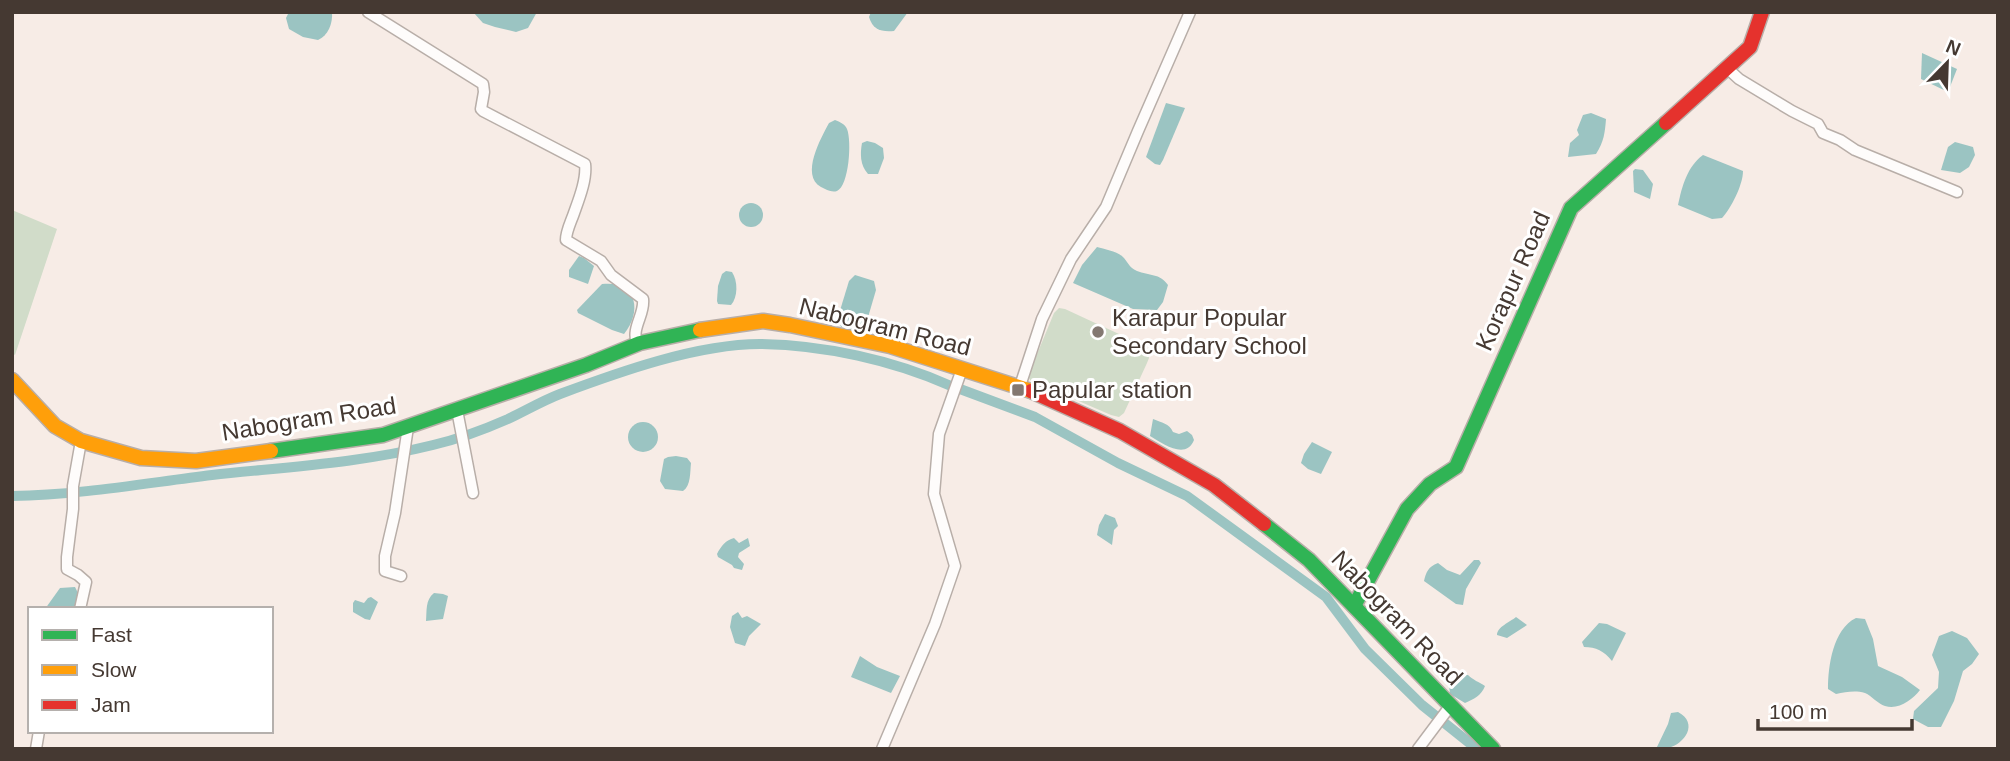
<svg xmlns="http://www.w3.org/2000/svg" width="2010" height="761" font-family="Arial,sans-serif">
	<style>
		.green { fill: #d1dcc9 }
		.water { fill: #9bc4c2 }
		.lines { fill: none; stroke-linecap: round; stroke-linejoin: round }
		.canal { stroke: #9bc4c2; stroke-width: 10 }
		.street-casing { stroke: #b8aea8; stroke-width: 13 }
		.fast-casing { stroke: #b8aea8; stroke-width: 17 }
		.slow-casing { stroke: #b8aea8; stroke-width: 17 }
		.jam-casing { stroke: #b8aea8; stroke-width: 17 }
		.street { stroke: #fefcfb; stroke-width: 10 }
		.fast { stroke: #30b455; stroke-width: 14 }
		.slow { stroke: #ff9f0a; stroke-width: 14 }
		.jam { stroke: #e5322d; stroke-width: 14 }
		.poi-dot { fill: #837871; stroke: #fff; stroke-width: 2.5 }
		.labels { text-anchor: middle; stroke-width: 6; stroke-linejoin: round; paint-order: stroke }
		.street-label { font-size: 24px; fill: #453932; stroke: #fff }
		.poi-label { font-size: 24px; fill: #453932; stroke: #fff; text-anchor: start }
	</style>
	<rect width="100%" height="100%" fill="#f7ece6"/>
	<!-- green -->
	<g class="green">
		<path d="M 12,210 L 57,229 L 15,355 L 12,353 Z"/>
		<path d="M 1059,308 L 1065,309 L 1147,347 L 1149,358 L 1147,363 L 1124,413 L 1119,417 L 1111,415 L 1030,380 L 1028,376 L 1054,313 Z"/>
	</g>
	<!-- water -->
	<g class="water">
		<path d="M 289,12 L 332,12 C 333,23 328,36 318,40 L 303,37 L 289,29 L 286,18 Z"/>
		<path d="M 473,12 L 537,12 L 528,28 L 516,32 L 495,27 L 483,23 Z"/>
		<path d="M 871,12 L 908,12 L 894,31 C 881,32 873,30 869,17 Z"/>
		<path d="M 1922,53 L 1957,69 L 1948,92 L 1921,79 Z"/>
		<path d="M 1166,103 L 1185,108 L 1163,160 L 1160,165 L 1155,164 L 1146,157 Z"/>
		<path d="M 1591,113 L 1606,119 C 1605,132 1604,142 1596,154 L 1568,157 L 1570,143 L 1579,135 L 1577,130 L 1583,115 Z"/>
		<path d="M 835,120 C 840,122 845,124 847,129 C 852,141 849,186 837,191 C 831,193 826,189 821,187 C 800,175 821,138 829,123 Z"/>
		<path d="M 867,141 L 875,143 L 883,148 L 884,158 L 878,174 L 868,174 C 860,165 860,154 862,143 Z"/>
		<path d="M 1955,142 L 1973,147 L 1975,155 L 1969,167 L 1960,173 L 1941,170 L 1948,147 Z"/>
		<path d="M 1703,155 L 1743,171 C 1743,185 1731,208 1722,218 L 1712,219 L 1678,205 C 1682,186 1687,167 1703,155 Z"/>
		<path d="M 1635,169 L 1643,170 L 1653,184 L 1650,199 L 1634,192 L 1633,171 Z"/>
		<circle cx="751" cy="215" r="12"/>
		<path d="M 1097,247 C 1105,249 1119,252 1124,258 C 1129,264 1130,268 1137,271 C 1149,276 1160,273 1168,285 L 1163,302 L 1157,310 L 1133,309 L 1073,283 L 1082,265 Z"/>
		<path d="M 579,256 L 584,258 L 594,266 L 588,284 L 569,277 L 569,270 Z"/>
		<path d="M 726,271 L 732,272 C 738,281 738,297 731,305 L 718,304 L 717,301 L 718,286 L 722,274 Z"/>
		<path d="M 855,275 L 874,281 L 876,290 L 864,331 L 857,332 L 841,327 L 838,317 L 849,281 Z"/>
		<path d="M 602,284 C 636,280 643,310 624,334 L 612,330 L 578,313 L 577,310 Z"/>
		<path d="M 1153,419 C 1162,423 1169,423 1173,432 L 1179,434 L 1187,431 L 1192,435 L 1194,440 C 1186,460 1163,444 1150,436 Z"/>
		<circle cx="643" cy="437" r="15"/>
		<path d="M 1312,442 L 1332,452 L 1321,474 L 1308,469 L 1301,463 L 1304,454 Z"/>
		<path d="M 676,456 L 687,458 L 691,463 C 690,472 691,486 683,491 L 665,489 L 660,481 L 664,459 L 668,457 Z"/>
		<path d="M 1105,514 L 1115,518 L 1118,526 L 1114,530 L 1112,545 L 1097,535 L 1099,525 Z"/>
		<path d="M 734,538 L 739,543 L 748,538 L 750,546 L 739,553 L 738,557 L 744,564 L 742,570 L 734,568 L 732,565 L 718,557 L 717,554 C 721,546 726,540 734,538 Z"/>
		<path d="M 1474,560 L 1479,560 L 1481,563 L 1466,589 L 1463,605 L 1456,604 L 1424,581 C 1426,572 1428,567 1438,563 L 1447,570 L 1460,575 Z"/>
		<path d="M 75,587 L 79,595 L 77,609 L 45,609 L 60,588 Z"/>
		<path d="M 434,593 L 443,594 L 448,596 L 443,619 L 426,621 C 427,611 425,600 434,593 Z"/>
		<path d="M 371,597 L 378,602 L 370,620 L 365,619 L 353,612 L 353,603 L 355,600 L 364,603 L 368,598 Z"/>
		<path d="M 738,612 L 742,618 L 747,616 L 761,624 L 749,636 L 745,646 L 735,643 L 730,627 L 732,616 Z"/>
		<path d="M 1516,617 L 1527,625 L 1507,638 L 1497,635 C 1497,627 1510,622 1516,617 Z"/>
		<path d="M 1856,618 L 1865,619 L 1873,639 L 1878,666 L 1902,677 L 1920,690 C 1912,700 1899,710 1885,706 C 1878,704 1872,696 1865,693 C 1855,690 1846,692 1836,694 L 1828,689 C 1828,666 1833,629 1856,618 Z"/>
		<path d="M 1599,623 L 1607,624 L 1626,633 L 1612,661 C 1604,651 1596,647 1584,647 L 1582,642 Z"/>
		<path d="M 1952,631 L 1967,638 L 1979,654 L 1972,664 L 1963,671 L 1954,701 L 1941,727 L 1928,727 L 1913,719 L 1914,711 L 1938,688 L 1939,672 L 1932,655 L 1939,636 Z"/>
		<path d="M 860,656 L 877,667 L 900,676 L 891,693 L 851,677 Z"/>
		<path d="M 1458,675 L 1468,675 C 1473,680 1479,682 1485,686 C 1481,696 1474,699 1465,703 L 1450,694 L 1449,685 L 1454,682 Z"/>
		<path d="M 1678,712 C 1699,723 1685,744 1668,748 C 1666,749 1658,749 1656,749 L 1668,724 L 1671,713 Z"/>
	</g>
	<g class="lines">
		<!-- canal -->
		<g class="canal">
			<path d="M 960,389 L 1035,417 L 1118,463 L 1187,496 L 1326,597 L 1365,649 L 1422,705 L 1477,749"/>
			<path d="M 12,496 C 80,495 146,483 212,475 C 286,467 361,463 433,445 C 459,439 483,430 508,419 C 525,411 542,401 560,394 C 619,372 697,344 760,344 C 824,345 893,360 951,386"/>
		</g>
		<defs>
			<g id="street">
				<path d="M 368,12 L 483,84 L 484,92 L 481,109 L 483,111 L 585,164 C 587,179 579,199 574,213 C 571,222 566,231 566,240 L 601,261 L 611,275 L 643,299 C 645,315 631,327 637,344"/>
				<path d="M 1727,68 L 1739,79 L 1792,111 L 1818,124 L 1823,133 L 1840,140 L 1855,150 L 1957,192"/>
				<path d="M 1020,386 L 1042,319 L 1071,259 L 1106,207 L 1138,131 L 1190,12"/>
				<path d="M 457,410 L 473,493"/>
				<path d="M 401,576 L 385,571 L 385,556 L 395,513 L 408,427"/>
				<path d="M 80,609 L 86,582 L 78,575 L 67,569 L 67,557 L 73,509 L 73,486 L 81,441"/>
				<path d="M 36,749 L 39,731"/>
				<path d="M 882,749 L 935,624 L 955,566 L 934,494 L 939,434 L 962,369"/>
				<path d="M 1418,749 L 1451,705"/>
			</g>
			<g id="fast">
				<path d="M 271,451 L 383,435 L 586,365 L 640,343 L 700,330"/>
				<path d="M 1264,524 L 1309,560 L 1493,749"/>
				<path d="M 1354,606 L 1407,509 L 1430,484 L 1456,467 L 1571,208 L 1666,123"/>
			</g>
			<g id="slow">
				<path d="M 700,330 L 763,321 L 790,325 L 890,346 L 1031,391"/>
				<path d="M 12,380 L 55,426 L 81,441 L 141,458 L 196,461 L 271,451"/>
			</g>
			<g id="jam">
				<path d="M 1666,123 L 1750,47 L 1762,12"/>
				<path d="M 1031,391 L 1120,431 L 1214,485 L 1264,524"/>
			</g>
		</defs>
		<!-- street casing -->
		<use href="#street" class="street-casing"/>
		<!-- fast casing -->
		<use href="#fast" class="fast-casing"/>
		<!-- slow casing -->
		<use href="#slow" class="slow-casing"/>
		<!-- jam casing -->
		<use href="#jam" class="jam-casing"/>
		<!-- street -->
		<use href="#street" class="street"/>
		<!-- fast -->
		<use href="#fast" class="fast"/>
		<!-- slow -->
		<use href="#slow" class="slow"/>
		<!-- jam -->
		<use href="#jam" class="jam"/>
	</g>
	<!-- markers -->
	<g class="poi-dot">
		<circle cx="1098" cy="332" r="7"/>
		<rect x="1011" y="383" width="14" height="14" rx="3.5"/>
	</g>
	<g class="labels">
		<!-- street labels -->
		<g class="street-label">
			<text transform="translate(1513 281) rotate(-66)" y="8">Korapur Road</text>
			<text transform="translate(885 327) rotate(14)" y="8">Nabogram Road</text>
			<text transform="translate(309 419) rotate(-9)" y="8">Nabogram Road</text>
			<text transform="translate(1397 618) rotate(46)" y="8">Nabogram Road</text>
		</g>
		<!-- poi labels -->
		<g class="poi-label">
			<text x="1112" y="326">Karapur Popular<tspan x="1112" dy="28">Secondary School</tspan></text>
			<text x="1032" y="398">Papular station</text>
		</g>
	</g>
	<!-- border -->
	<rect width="2010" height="761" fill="none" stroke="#453932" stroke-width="28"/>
	<!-- legend -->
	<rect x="28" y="607" width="245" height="126" fill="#ffffff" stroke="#b5b0ad" stroke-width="2"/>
	<rect x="42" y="630" width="35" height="10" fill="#30b455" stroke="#b5b0ad" stroke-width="2"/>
	<text x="91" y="642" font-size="21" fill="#453932">Fast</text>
	<rect x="42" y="665" width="35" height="10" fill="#ff9f0a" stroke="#b5b0ad" stroke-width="2"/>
	<text x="91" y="677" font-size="21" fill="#453932">Slow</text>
	<rect x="42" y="700" width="35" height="10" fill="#e5322d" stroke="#b5b0ad" stroke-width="2"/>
	<text x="91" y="712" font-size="21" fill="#453932">Jam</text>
	<!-- north arrow -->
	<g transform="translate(1947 63) rotate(23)" stroke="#ffffff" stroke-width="5" paint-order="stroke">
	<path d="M0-5L12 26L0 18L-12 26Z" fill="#453932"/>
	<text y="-10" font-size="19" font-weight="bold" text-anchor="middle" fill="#453932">N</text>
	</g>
	<!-- scale -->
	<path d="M1758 719v10h154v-10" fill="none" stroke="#453932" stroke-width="3.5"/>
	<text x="1769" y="719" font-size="21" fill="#453932" stroke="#ffffff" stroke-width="5" paint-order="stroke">100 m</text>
</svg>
